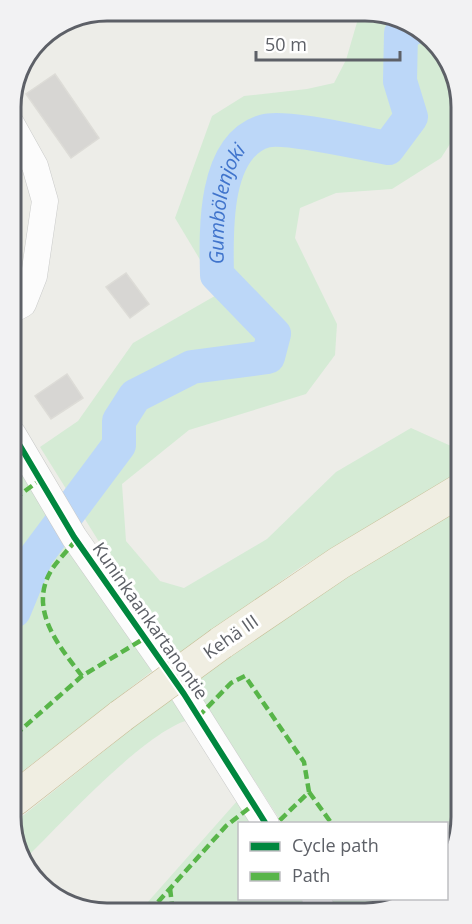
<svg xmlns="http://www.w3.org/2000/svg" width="472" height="924" font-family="'Open Sans',sans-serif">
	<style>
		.green { fill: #d5ebd5 }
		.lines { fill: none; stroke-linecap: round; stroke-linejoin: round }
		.river { stroke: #bcd7f8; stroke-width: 34 }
		.building { fill: #d7d6d3; stroke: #dddcd7; stroke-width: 1.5 }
		.minor-casing { stroke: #cacbca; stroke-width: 27 }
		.highway-casing { stroke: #c6bd94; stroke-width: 34 }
		.minor { stroke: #fcfcfc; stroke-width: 26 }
		.highway { stroke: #f0eee2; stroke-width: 33 }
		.highway-bridge-casing { stroke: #c6bd94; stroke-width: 34; stroke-linecap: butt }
		.highway-bridge { stroke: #f0eee2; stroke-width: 33 }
		.quiet { stroke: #58b549; stroke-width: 4.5; stroke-dasharray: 9 4.5; stroke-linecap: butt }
		.cycleway-casing { stroke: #fff; stroke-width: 10 }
		.cycleway { stroke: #00873e; stroke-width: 6 }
		.labels { text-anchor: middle; stroke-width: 6; stroke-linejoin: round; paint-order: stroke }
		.street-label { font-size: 18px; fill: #5d6067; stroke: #fff }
		.water-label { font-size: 20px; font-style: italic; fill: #4074cc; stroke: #fff }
		.rim { fill: none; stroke: #5d6067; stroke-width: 3 }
	</style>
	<rect width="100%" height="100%" fill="#edede8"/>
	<!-- green -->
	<g class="green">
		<path d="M 360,12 L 383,12 L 429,35 L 456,76 L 457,133 L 441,158 L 392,189 L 336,193 L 300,208 L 295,238 L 337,324 L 335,355 L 306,394 L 189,430 L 122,484 L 126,541 L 160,581 L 184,588 L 267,539 L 336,472 L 411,428 L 451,446 L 459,453 L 459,472 L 301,567 L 172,659 L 40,447 L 78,421 L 133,343 L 220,293 L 175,218 L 212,116 L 244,96 L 307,89 L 334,83 L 346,60 Z"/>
		<path d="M 13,457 L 156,668 L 15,777 Z"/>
		<path d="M 459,508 L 461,824 L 447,862 L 446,824 L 282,823 L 192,684 L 326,590 Z"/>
		<path d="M 173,696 L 188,720 C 142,734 61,824 24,860 L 16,848 L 15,822 Z"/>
		<path d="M 238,800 L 253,823 L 240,824 L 240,898 L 301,899 L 308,910 L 139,912 Z"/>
		<path d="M 331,899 L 410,899 L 396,908 L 338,909 Z"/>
	</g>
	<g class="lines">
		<!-- river -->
		<path class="river" id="s1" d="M 14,611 L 37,555 L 119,445 L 119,421 L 135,396 L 192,367 L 268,357 L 274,334 L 217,275 C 216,232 213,146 265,131 C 285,125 364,144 388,148 L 411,117 L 400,81 L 401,33 L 414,28"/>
	</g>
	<!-- building -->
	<g class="building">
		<path d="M 55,74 L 99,138 L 71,158 L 26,94 Z"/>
		<path d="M 126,273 L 149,304 L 130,318 L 106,287 Z"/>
		<path d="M 67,374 L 83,398 L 51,419 L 35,396 Z"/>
	</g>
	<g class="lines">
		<defs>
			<g id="minor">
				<path d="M 11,123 L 35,166 L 45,201 L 34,276 L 23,304 L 12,310"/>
				<path d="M 13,434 L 74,537 L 184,694 L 266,824"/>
				<path d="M 315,898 L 322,909"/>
			</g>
			<g id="highway">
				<path d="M 221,643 L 339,563 L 459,491"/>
				<path d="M 15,799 L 121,716"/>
			</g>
		</defs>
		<!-- minor casing -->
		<use href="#minor" class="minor-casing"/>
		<!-- highway casing -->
		<use href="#highway" class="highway-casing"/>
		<!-- minor -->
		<use href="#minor" class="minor"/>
		<!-- highway -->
		<use href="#highway" class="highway"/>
		<defs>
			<path id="highway-bridge" d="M 121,716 L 221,643"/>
		</defs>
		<!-- highway-bridge casing -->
		<use href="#highway-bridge" class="highway-bridge-casing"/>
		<!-- highway-bridge -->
		<use href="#highway-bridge" class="highway-bridge"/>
		<!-- quiet -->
		<g class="quiet">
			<path d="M 14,499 L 40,480"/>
			<path d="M 76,540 C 68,550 59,559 52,569 C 27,609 59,646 82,676"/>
			<path d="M 198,717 L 231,683 L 245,676 L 304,762 L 309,792 L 276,824"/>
			<path d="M 15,735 L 82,676 L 145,638"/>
			<path d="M 309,792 L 332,824"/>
			<path d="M 170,888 L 172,905 L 180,911"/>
			<path d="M 388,898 L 395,908"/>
			<path d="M 149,912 L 226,826 L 253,805"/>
		</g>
		<defs>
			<path id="cycleway" d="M 13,434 L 74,537 L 184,694 L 266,824"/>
		</defs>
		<!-- cycleway casing -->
		<use href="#cycleway" class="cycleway-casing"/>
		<!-- cycleway -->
		<use href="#cycleway" class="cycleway"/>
	</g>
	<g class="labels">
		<!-- street labels -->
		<g class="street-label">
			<text transform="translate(150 621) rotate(55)" y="6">Kuninkaankartanontie</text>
			<text transform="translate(231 637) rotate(-35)" y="6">Kehä III</text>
		</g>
		<!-- water labels -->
		<g class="water-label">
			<text dy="7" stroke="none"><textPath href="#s1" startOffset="570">Gumbölenjoki</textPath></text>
		</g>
	</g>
	<!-- crop -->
	<path d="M0 0H472V924H0ZM107 21H365A86 86 0 0 1 451 107V817A86 86 0 0 1 365 903H107A86 86 0 0 1 21 817V107A86 86 0 0 1 107 21Z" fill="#f2f2f3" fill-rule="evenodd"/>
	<path class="rim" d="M107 21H365A86 86 0 0 1 451 107V817A86 86 0 0 1 365 903H107A86 86 0 0 1 21 817V107A86 86 0 0 1 107 21Z"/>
	<!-- legend -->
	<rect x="238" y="822" width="210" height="78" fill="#ffffff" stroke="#bebfc2" stroke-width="1.5"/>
	<rect x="250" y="842" width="30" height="9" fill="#00873e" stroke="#bebfc2" stroke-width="1.5"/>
	<text x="292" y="852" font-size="18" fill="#5d6067">Cycle path</text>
	<rect x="250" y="872" width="30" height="9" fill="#58b549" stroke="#bebfc2" stroke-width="1.5"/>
	<text x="292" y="882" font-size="18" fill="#5d6067">Path</text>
	<!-- scale -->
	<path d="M256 51v9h144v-9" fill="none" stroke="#5d6067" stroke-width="3"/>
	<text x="265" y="51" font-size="18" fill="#5d6067" stroke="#ffffff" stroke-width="4.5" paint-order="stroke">50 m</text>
</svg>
